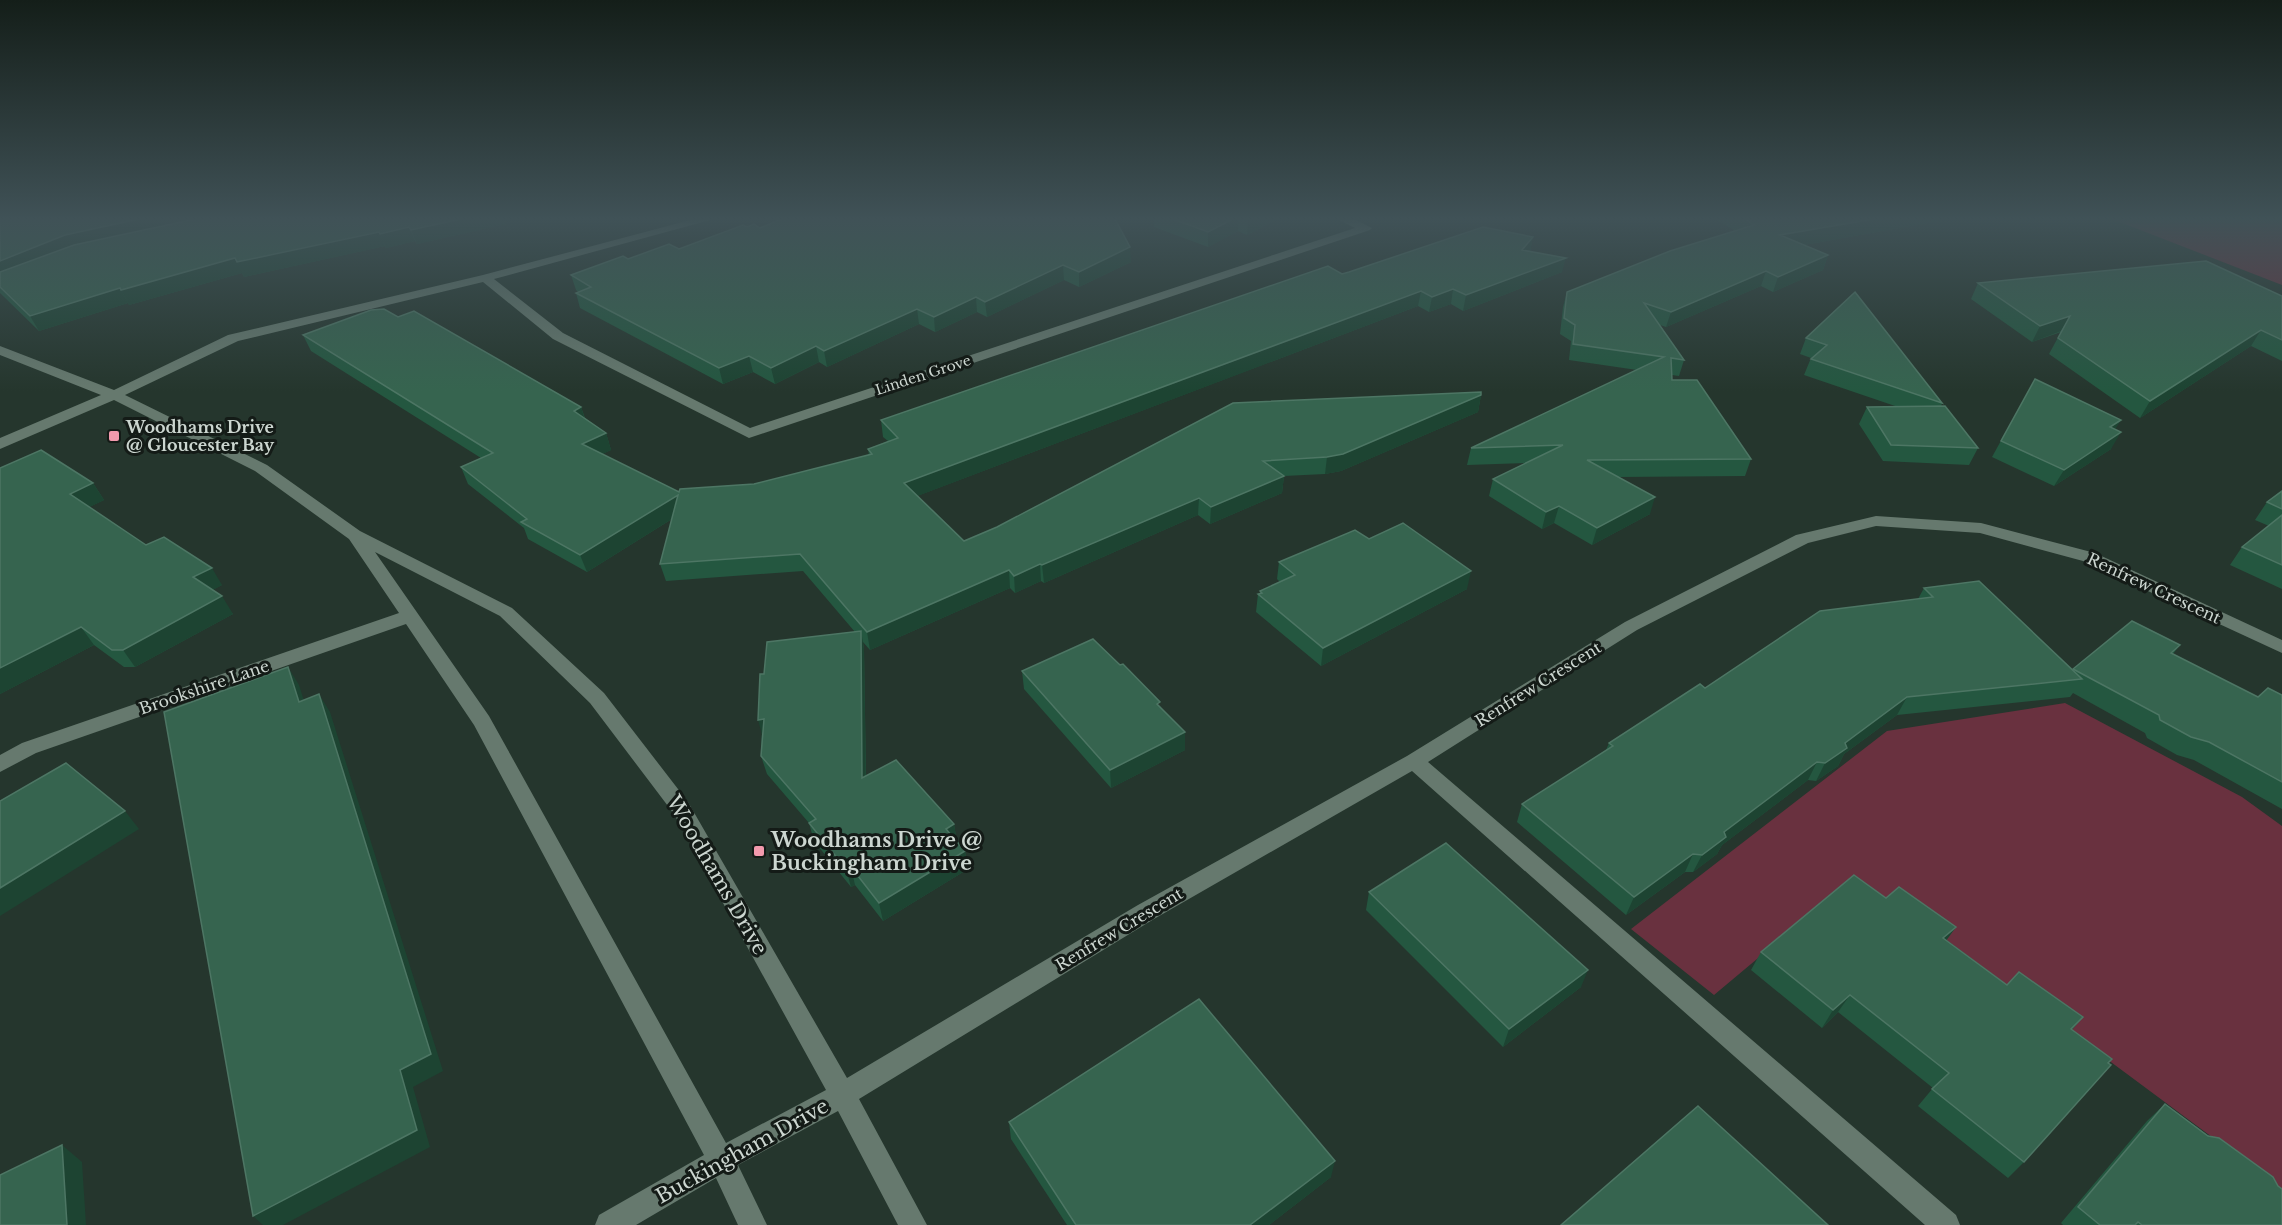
<svg xmlns="http://www.w3.org/2000/svg" width="2282" height="1225" font-family="'Libre Baskerville',serif">
	<style>
		.green { fill: #69313f }
		.lines { fill: none; stroke-linecap: round; stroke-linejoin: round }
		.minor { fill: #66796e; fill-rule: evenodd }
		.wall { fill: #245740 }
		.shaded-wall { fill: #1d4432 }
		.building { fill: #36644f; stroke: #4d7664; stroke-width: 1.5 }
		.poi-dot { fill: #f29aad; stroke: #141b17; stroke-width: 2 }
		.labels { text-anchor: middle; stroke-width: 6; stroke-linejoin: round; paint-order: stroke }
		.far-street-label { font-size: 14px; fill: #ccd6d0; stroke: #141b17 }
		.poi-label { font-size: 16px; font-weight: bold; fill: #ccd6d0; stroke: #141b17; text-anchor: start }
		.street-label { font-size: 16px; fill: #ccd6d0; stroke: #141b17 }
		.near-poi-label { font-size: 20px; font-weight: bold; fill: #ccd6d0; stroke: #141b17; text-anchor: start }
		.near-street-label { font-size: 20px; fill: #ccd6d0; stroke: #141b17 }
	</style>
	<rect width="100%" height="100%" fill="#25362d"/>
	<!-- green -->
	<g class="green">
		<path d="M 2112,219 L 2282,219 L 2282,285 Z"/>
		<path d="M 2065,703 L 2242,797 L 2282,826 L 2282,1189 L 1937,933 L 1900,899 L 1838,891 L 1714,995 L 1631,929 L 1887,731 Z"/>
	</g>
	<g class="lines">
		<!-- minor -->
		<path class="minor" d="M 694,219 L 714,219 L 494,279 L 563,333 L 750,428 L 1355,228 L 1337,219 L 1354,219 L 1372,228 L 1370,230 L 749,438 L 553,339 L 483,282 L 238,341 L 125,395 L 267,465 L 360,531 L 512,608 L 604,693 L 688,802 L 847,1078 L 1138,905 L 1407,756 L 1625,622 L 1796,535 L 1876,516 L 1981,523 L 2095,553 L 2282,640 L 2282,653 L 2083,561 L 1980,533 L 1876,526 L 1808,543 L 1637,630 L 1428,762 L 1956,1215 L 1960,1225 L 1925,1225 L 1412,771 L 1154,919 L 859,1099 L 927,1225 L 898,1225 L 838,1111 L 738,1165 L 767,1225 L 738,1225 L 716,1178 L 636,1225 L 595,1225 L 599,1215 L 704,1155 L 474,725 L 406,624 L 36,753 L 0,772 L 0,755 L 22,743 L 399,613 L 349,539 L 255,471 L 114,400 L 0,449 L 0,438 L 101,395 L 0,355 L 0,346 L 114,390 L 228,335 L 483,275 ZM 375,552 L 500,616 L 590,703 L 674,814 L 826,1090 L 726,1143 L 489,716 Z"/>
	</g>
	<!-- wall -->
	<g class="wall">
		<path d="M 0,219 L 503,219 L 505,224 L 417,244 L 415,241 L 386,248 L 385,246 L 244,277 L 242,273 L 129,305 L 128,303 L 39,331 L 0,293 Z"/>
		<path d="M 1154,219 L 1277,219 L 1247,235 L 1238,231 L 1208,247 L 1154,227 Z"/>
		<path d="M 1716,219 L 1950,219 L 1804,245 L 1828,255 L 1823,270 L 1773,292 L 1761,286 L 1666,327 L 1660,325 L 1684,360 L 1679,376 L 1672,375 L 1672,380 L 1751,459 L 1745,476 L 1618,477 L 1650,514 L 1592,545 L 1554,523 L 1542,529 L 1489,496 L 1493,479 L 1526,463 L 1467,465 L 1471,448 L 1637,370 L 1569,360 L 1571,341 L 1560,334 L 1563,307 L 1567,292 L 1735,231 Z"/>
		<path d="M 760,228 L 1131,262 L 1079,287 L 1064,280 L 987,317 L 977,312 L 935,332 L 919,324 L 827,367 L 819,362 L 775,384 L 753,372 L 723,384 L 580,308 L 576,293 L 578,292 L 576,290 L 571,275 L 628,259 L 679,249 Z"/>
		<path d="M 1533,237 L 1530,251 L 1562,272 L 1463,311 L 1451,304 L 1429,312 L 1418,306 L 917,496 L 964,541 L 1481,395 L 1478,412 L 1341,471 L 1325,474 L 1284,476 L 1282,493 L 1210,524 L 1198,515 L 1044,583 L 1041,581 L 1015,593 L 1010,588 L 870,650 L 863,642 L 864,649 L 866,776 L 954,824 L 957,842 L 965,851 L 968,869 L 883,921 L 855,885 L 851,887 L 814,841 L 809,823 L 767,774 L 761,756 L 764,674 L 855,632 L 803,571 L 666,581 L 660,564 L 672,519 L 587,572 L 528,539 L 524,528 L 468,484 L 461,467 L 481,458 L 311,351 L 303,335 L 398,317 L 581,407 L 585,418 L 606,433 L 611,450 L 602,454 L 679,492 L 754,484 L 869,455 L 868,449 L 888,441 L 883,437 L 881,420 L 1342,274 Z"/>
		<path d="M 1978,283 L 2282,296 L 2282,361 L 2251,346 L 2140,418 L 2049,354 L 2061,332 L 2032,342 L 1971,299 Z"/>
		<path d="M 1855,292 L 1942,403 L 1941,407 L 1978,448 L 1969,465 L 1883,461 L 1859,424 L 1867,407 L 1898,407 L 1804,375 L 1811,358 L 1800,354 L 1806,338 Z"/>
		<path d="M 2035,379 L 2115,429 L 2111,449 L 2054,486 L 1992,457 Z"/>
		<path d="M 0,468 L 93,483 L 104,500 L 89,507 L 146,545 L 222,585 L 212,590 L 233,614 L 135,667 L 124,667 L 94,645 L 0,694 Z"/>
		<path d="M 2282,491 L 2282,589 L 2230,565 L 2242,547 L 2269,526 L 2255,520 L 2267,502 Z"/>
		<path d="M 1369,539 L 1467,589 L 1321,666 L 1256,612 L 1258,594 L 1260,593 L 1260,591 L 1280,582 L 1277,579 L 1279,562 Z"/>
		<path d="M 1924,588 L 2072,670 L 2073,669 L 2180,645 L 2173,654 L 2258,697 L 2282,695 L 2282,809 L 2194,760 L 2177,755 L 2147,738 L 2145,733 L 2073,693 L 2070,697 L 1897,715 L 1844,754 L 1838,766 L 1816,781 L 1808,780 L 1722,845 L 1717,854 L 1693,872 L 1685,872 L 1626,915 L 1517,822 L 1522,804 L 1606,750 L 1609,743 L 1705,688 L 1918,599 Z"/>
		<path d="M 1022,671 L 1160,706 L 1185,750 L 1111,788 L 1024,689 Z"/>
		<path d="M 1369,892 L 1581,987 L 1503,1047 L 1366,910 Z"/>
		<path d="M 1886,898 L 1956,927 L 1946,940 L 2007,985 L 2083,1017 L 2072,1030 L 2024,1162 L 2008,1178 L 1918,1106 L 1933,1088 L 1838,1012 L 1822,1028 L 1751,970 L 1761,952 Z"/>
		<path d="M 2165,1104 L 2278,1186 L 2282,1225 L 2063,1225 L 2061,1223 L 2147,1121 Z"/>
		<path d="M 1009,1122 L 1331,1177 L 1269,1225 L 1067,1225 L 1011,1139 Z"/>
	</g>
	<!-- shaded-wall -->
	<g class="shaded-wall">
		<path d="M 139,219 L 212,219 L 0,279 L 0,261 L 65,235 Z"/>
		<path d="M 461,219 L 503,219 L 505,224 L 417,244 L 411,230 Z"/>
		<path d="M 1233,219 L 1238,219 L 1238,231 L 1208,247 L 1208,232 Z"/>
		<path d="M 1250,219 L 1277,219 L 1247,235 L 1248,220 Z"/>
		<path d="M 1874,219 L 1950,219 L 1775,250 L 1780,235 Z"/>
		<path d="M 409,227 L 415,241 L 386,248 L 380,234 Z"/>
		<path d="M 379,232 L 385,246 L 244,277 L 242,273 L 129,305 L 121,290 L 235,258 Z"/>
		<path d="M 1533,237 L 1530,252 L 1522,250 Z"/>
		<path d="M 1130,247 L 1131,262 L 1079,287 L 1079,272 Z"/>
		<path d="M 1828,255 L 1823,270 L 1773,292 L 1778,277 Z"/>
		<path d="M 1566,258 L 1562,272 L 1463,311 L 1466,295 Z"/>
		<path d="M 1063,265 L 1064,280 L 987,317 L 985,302 Z"/>
		<path d="M 1766,271 L 1761,286 L 1666,327 L 1671,312 Z"/>
		<path d="M 120,288 L 128,303 L 39,331 L 30,316 Z"/>
		<path d="M 1453,289 L 1451,304 L 1429,312 L 1432,297 Z"/>
		<path d="M 1421,291 L 1418,306 L 907,500 L 904,483 Z"/>
		<path d="M 976,297 L 977,312 L 935,332 L 934,317 Z"/>
		<path d="M 917,309 L 919,324 L 827,367 L 824,351 Z"/>
		<path d="M 2070,316 L 2061,331 L 2032,342 L 2040,326 Z"/>
		<path d="M 2261,330 L 2251,346 L 2140,418 L 2150,401 Z"/>
		<path d="M 816,346 L 819,362 L 775,384 L 771,368 Z"/>
		<path d="M 749,356 L 753,372 L 723,384 L 719,368 Z"/>
		<path d="M 1481,395 L 1478,412 L 1341,471 L 1325,474 L 1327,457 Z"/>
		<path d="M 581,407 L 586,423 L 574,411 Z"/>
		<path d="M 2121,420 L 2111,436 L 2110,427 Z"/>
		<path d="M 2121,432 L 2111,449 L 2054,486 L 2064,470 Z"/>
		<path d="M 606,433 L 611,450 L 588,461 L 582,444 Z"/>
		<path d="M 1284,476 L 1282,493 L 1210,524 L 1211,507 Z"/>
		<path d="M 93,483 L 104,500 L 81,511 L 70,494 Z"/>
		<path d="M 678,495 L 683,512 L 587,572 L 580,555 Z"/>
		<path d="M 1655,497 L 1650,514 L 1592,545 L 1597,528 Z"/>
		<path d="M 1199,498 L 1198,515 L 1044,583 L 1042,565 Z"/>
		<path d="M 1559,506 L 1554,523 L 1542,529 L 1546,512 Z"/>
		<path d="M 1040,564 L 1041,581 L 1015,593 L 1014,576 Z"/>
		<path d="M 212,568 L 222,585 L 204,595 L 193,577 Z"/>
		<path d="M 1009,570 L 1010,588 L 870,650 L 867,632 Z"/>
		<path d="M 1471,571 L 1467,589 L 1321,666 L 1323,648 Z"/>
		<path d="M 222,596 L 233,614 L 135,667 L 123,650 Z"/>
		<path d="M 81,627 L 94,645 L 0,694 L 0,668 Z"/>
		<path d="M 861,631 L 864,649 L 866,796 L 862,778 Z"/>
		<path d="M 288,667 L 299,685 L 310,720 L 299,702 Z"/>
		<path d="M 319,694 L 330,712 L 443,1071 L 413,1087 L 430,1147 L 283,1225 L 263,1225 L 253,1216 L 400,1070 Z"/>
		<path d="M 1907,697 L 1897,715 L 1844,754 L 1838,766 L 1816,781 L 1825,763 L 1845,743 Z"/>
		<path d="M 764,719 L 763,738 L 758,720 Z"/>
		<path d="M 1185,732 L 1185,750 L 1111,788 L 1110,770 Z"/>
		<path d="M 1817,762 L 1808,780 L 1722,845 L 1717,854 L 1693,872 L 1702,855 L 1724,832 Z"/>
		<path d="M 125,811 L 139,829 L 0,916 L 0,888 Z"/>
		<path d="M 954,824 L 957,842 L 946,829 Z"/>
		<path d="M 965,851 L 968,869 L 883,921 L 879,903 Z"/>
		<path d="M 1693,854 L 1685,872 L 1626,915 L 1634,897 Z"/>
		<path d="M 851,867 L 855,885 L 851,887 L 846,869 Z"/>
		<path d="M 1956,927 L 1943,945 L 1943,938 Z"/>
		<path d="M 1588,970 L 1581,987 L 1503,1047 L 1509,1029 Z"/>
		<path d="M 1850,995 L 1838,1012 L 1822,1028 L 1833,1010 Z"/>
		<path d="M 62,1145 L 82,1162 L 86,1225 L 67,1225 Z"/>
		<path d="M 1335,1161 L 1331,1177 L 1269,1225 L 1250,1225 Z"/>
	</g>
	<!-- building -->
	<g class="building">
		<path d="M 0,219 L 139,219 L 65,235 L 0,261 Z"/>
		<path d="M 195,219 L 461,219 L 411,230 L 409,227 L 380,234 L 379,232 L 237,262 L 235,258 L 121,290 L 120,288 L 30,316 L 0,287 L 0,272 L 74,245 Z"/>
		<path d="M 782,219 L 1115,219 L 1130,247 L 1079,272 L 1063,265 L 985,302 L 976,297 L 934,317 L 917,309 L 824,351 L 816,346 L 771,368 L 749,356 L 719,368 L 576,293 L 591,287 L 571,275 L 623,256 L 628,259 L 669,244 L 679,249 L 743,225 L 747,227 L 754,224 L 760,228 Z"/>
		<path d="M 1173,219 L 1233,219 L 1208,232 Z"/>
		<path d="M 1745,219 L 1874,219 L 1780,235 L 1828,255 L 1778,277 L 1766,271 L 1671,312 L 1644,303 L 1684,360 L 1671,358 L 1672,380 L 1697,380 L 1751,459 L 1587,460 L 1655,497 L 1597,528 L 1559,506 L 1546,512 L 1493,479 L 1563,445 L 1471,448 L 1664,357 L 1573,344 L 1575,325 L 1564,318 L 1567,292 L 1670,251 L 1754,225 Z"/>
		<path d="M 1483,227 L 1533,237 L 1522,250 L 1566,258 L 1466,295 L 1453,289 L 1432,297 L 1421,291 L 904,483 L 964,541 L 997,527 L 1233,403 L 1481,392 L 1481,395 L 1343,454 L 1327,457 L 1263,461 L 1284,476 L 1211,507 L 1199,498 L 1042,565 L 1040,564 L 1014,576 L 1009,570 L 867,632 L 800,554 L 660,564 L 678,495 L 580,555 L 521,522 L 527,519 L 461,467 L 493,453 L 303,335 L 371,310 L 384,309 L 398,317 L 414,311 L 581,407 L 574,411 L 606,433 L 582,444 L 679,492 L 680,489 L 754,484 L 872,454 L 868,449 L 898,438 L 881,420 L 1328,266 L 1342,274 L 1349,272 Z"/>
		<path d="M 2206,261 L 2282,296 L 2282,340 L 2261,330 L 2150,401 L 2058,338 L 2070,316 L 2040,326 L 1978,283 Z"/>
		<path d="M 1855,292 L 1942,403 L 1811,359 L 1827,345 L 1806,338 Z"/>
		<path d="M 2035,379 L 2121,420 L 2110,427 L 2121,432 L 2064,470 L 2001,441 Z"/>
		<path d="M 1945,406 L 1978,448 L 1891,445 L 1867,407 Z"/>
		<path d="M 41,450 L 93,483 L 70,494 L 146,545 L 164,537 L 212,568 L 193,577 L 222,596 L 123,650 L 112,650 L 81,627 L 0,668 L 0,468 Z"/>
		<path d="M 2282,491 L 2282,509 L 2267,502 Z"/>
		<path d="M 2282,515 L 2282,565 L 2242,547 Z"/>
		<path d="M 1403,523 L 1471,571 L 1323,648 L 1258,594 L 1262,593 L 1260,591 L 1295,575 L 1279,562 L 1355,530 L 1369,539 Z"/>
		<path d="M 1979,581 L 2082,679 L 1907,697 L 1845,743 L 1847,748 L 1825,763 L 1817,762 L 1724,832 L 1726,837 L 1702,855 L 1693,854 L 1634,897 L 1522,804 L 1613,746 L 1609,743 L 1700,684 L 1705,688 L 1820,611 L 1933,597 L 1924,588 Z"/>
		<path d="M 2132,621 L 2180,645 L 2171,653 L 2258,697 L 2268,688 L 2282,695 L 2282,782 L 2209,742 L 2191,737 L 2160,720 L 2159,715 L 2073,669 Z"/>
		<path d="M 861,631 L 862,778 L 896,760 L 954,824 L 946,829 L 965,851 L 879,903 L 851,867 L 846,869 L 809,823 L 816,819 L 761,756 L 764,719 L 758,720 L 760,674 L 764,674 L 767,642 Z"/>
		<path d="M 1093,639 L 1120,665 L 1123,664 L 1160,702 L 1157,704 L 1185,732 L 1110,770 L 1022,671 Z"/>
		<path d="M 288,667 L 299,702 L 319,694 L 431,1054 L 400,1070 L 417,1130 L 253,1216 L 164,712 Z"/>
		<path d="M 66,763 L 125,811 L 0,888 L 0,801 Z"/>
		<path d="M 1446,843 L 1588,970 L 1509,1029 L 1369,892 Z"/>
		<path d="M 1854,875 L 1886,898 L 1899,887 L 1956,927 L 1943,938 L 2007,985 L 2019,972 L 2083,1017 L 2071,1029 L 2112,1059 L 2108,1063 L 2111,1065 L 2024,1162 L 1932,1089 L 1949,1073 L 1850,995 L 1833,1010 L 1761,952 Z"/>
		<path d="M 1199,999 L 1335,1161 L 1250,1225 L 1076,1225 L 1009,1122 Z"/>
		<path d="M 2165,1104 L 2208,1136 L 2219,1138 L 2273,1177 L 2278,1186 L 2282,1189 L 2282,1225 L 2142,1225 L 2138,1222 L 2135,1225 L 2100,1225 L 2078,1207 Z"/>
		<path d="M 1698,1106 L 1828,1225 L 1561,1225 Z"/>
		<path d="M 62,1145 L 67,1225 L 0,1225 L 0,1175 Z"/>
	</g>
	<!-- sky -->
	<linearGradient id="sky" x2="0" y2="1"><stop stop-color="#141e19"/><stop offset="0.56" stop-color="#405257"/><stop offset="1" stop-color="#405257" stop-opacity="0"/></linearGradient>
	<rect width="2282" height="391" fill="url(#sky)"/>
	<!-- markers -->
	<g class="poi-dot">
		<rect x="108" y="430" width="12" height="12" rx="3"/>
		<rect x="753" y="845" width="12" height="12" rx="3"/>
	</g>
	<g class="labels">
		<!-- far-street labels -->
		<g class="far-street-label">
			<text transform="translate(923 375) rotate(-18)" y="5">Linden Grove</text>
		</g>
		<!-- poi labels -->
		<g class="poi-label">
			<text x="126" y="433">Woodhams Drive<tspan x="126" dy="18">@ Gloucester Bay</tspan></text>
		</g>
		<!-- street labels -->
		<g class="street-label">
			<text transform="translate(2154 588) rotate(25)" y="6">Renfrew Crescent</text>
			<text transform="translate(1538 684) rotate(-32)" y="6">Renfrew Crescent</text>
			<text transform="translate(204 687) rotate(-19)" y="6">Brookshire Lane</text>
			<text transform="translate(1119 929) rotate(-31)" y="6">Renfrew Crescent</text>
		</g>
		<!-- near-poi labels -->
		<g class="near-poi-label">
			<text x="771" y="847">Woodhams Drive @<tspan x="771" dy="23">Buckingham Drive</tspan></text>
		</g>
		<!-- near-street labels -->
		<g class="near-street-label">
			<text transform="translate(717 875) rotate(60)" y="7">Woodhams Drive</text>
			<text transform="translate(742 1151) rotate(-29)" y="7">Buckingham Drive</text>
		</g>
	</g>
</svg>
